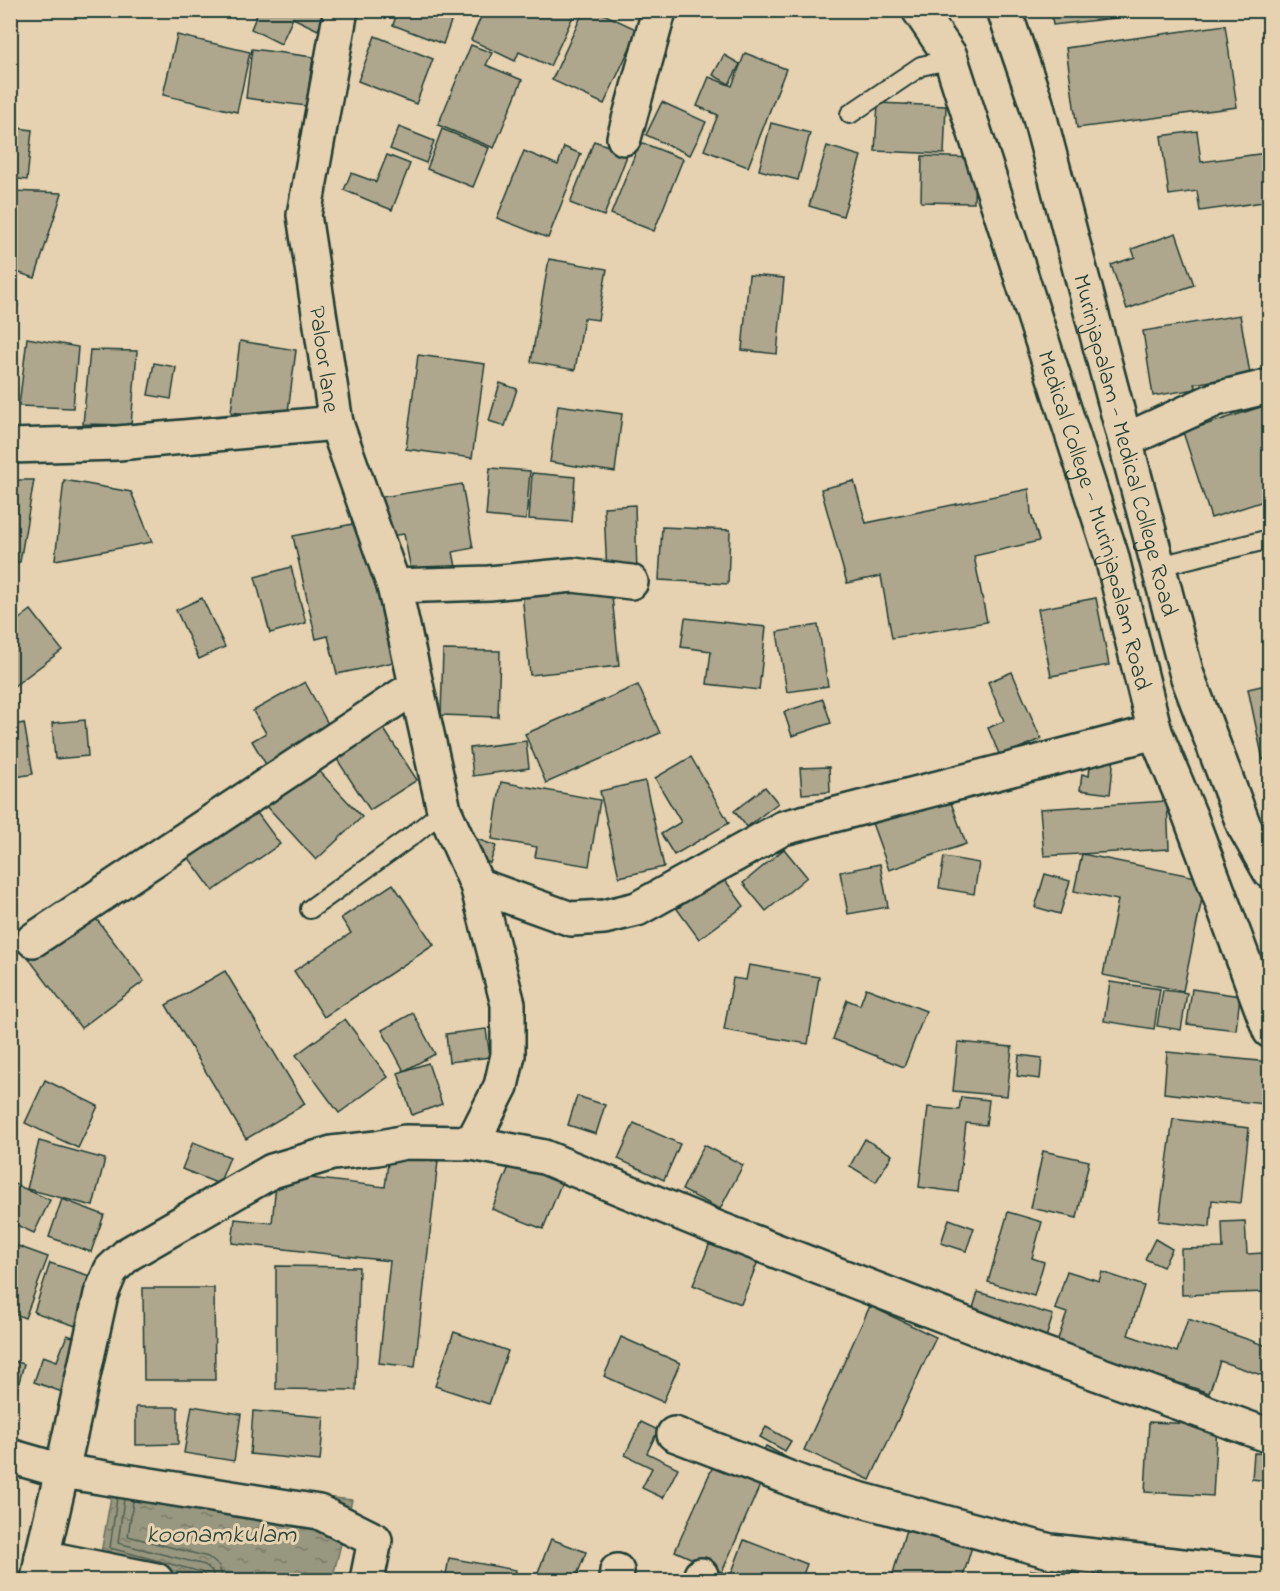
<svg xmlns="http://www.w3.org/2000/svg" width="1280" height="1591" font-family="'Indie Flower',sans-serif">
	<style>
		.water { fill: url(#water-ripples); stroke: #687361; stroke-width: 1.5 }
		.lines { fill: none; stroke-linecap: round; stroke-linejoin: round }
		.shore { stroke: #4f6152; stroke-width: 1.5 }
		.building { fill: #afa78d; stroke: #1f3d34; stroke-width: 1.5 }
		.lane-casing { stroke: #1f3d34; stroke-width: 22 }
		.street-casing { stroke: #1f3d34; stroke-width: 38 }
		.primary-casing { stroke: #1f3d34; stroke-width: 38 }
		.lane { stroke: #e6d1b0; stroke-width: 18 }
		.street { stroke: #e6d1b0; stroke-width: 33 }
		.primary { stroke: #e6d1b0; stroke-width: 33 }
		.labels { text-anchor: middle; stroke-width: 6; stroke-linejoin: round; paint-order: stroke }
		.street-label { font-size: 24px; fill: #1f3d34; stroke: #e6d1b0 }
		.water-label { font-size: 26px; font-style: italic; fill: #2b463c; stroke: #e6d1b0 }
	</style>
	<defs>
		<pattern id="water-ripples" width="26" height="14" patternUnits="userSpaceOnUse" patternTransform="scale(1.5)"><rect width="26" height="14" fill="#98977f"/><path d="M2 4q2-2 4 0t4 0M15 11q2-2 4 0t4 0" fill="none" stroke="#7b7c69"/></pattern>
	</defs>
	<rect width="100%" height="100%" fill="#e6d1b0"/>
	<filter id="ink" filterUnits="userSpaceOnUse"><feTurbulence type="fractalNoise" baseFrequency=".0167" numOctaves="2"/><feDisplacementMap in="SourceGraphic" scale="12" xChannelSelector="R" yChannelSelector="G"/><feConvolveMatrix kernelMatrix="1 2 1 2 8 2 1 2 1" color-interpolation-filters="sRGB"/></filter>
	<g filter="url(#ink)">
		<!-- water -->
		<path class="water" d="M 115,1474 L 352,1500 L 332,1580 L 211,1580 L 101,1553 Z"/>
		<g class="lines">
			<!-- shore -->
			<g class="shore">
				<path d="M 117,1498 L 110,1548 L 201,1572 L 205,1575 L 206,1580"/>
				<path d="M 124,1499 L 118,1543 L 205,1565 L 212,1571 L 214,1580"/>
				<path d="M 133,1501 L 128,1536 L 208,1557 L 219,1566 L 223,1580"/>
			</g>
		</g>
		<!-- building -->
		<g class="building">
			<path d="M 259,10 L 327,10 L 318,30 L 293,18 L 281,44 L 251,29 Z"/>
			<path d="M 398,10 L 455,10 L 443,44 L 393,25 Z"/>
			<path d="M 484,10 L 576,10 L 550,66 L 519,52 L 515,61 L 471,40 Z"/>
			<path d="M 584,10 L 595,10 L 638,30 L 604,104 L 552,80 Z"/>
			<path d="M 1051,10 L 1133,10 L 1133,16 L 1053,25 Z"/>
			<path d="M 1225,25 L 1237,107 L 1077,128 L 1066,48 Z"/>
			<path d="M 177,35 L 250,52 L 237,112 L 163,95 Z"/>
			<path d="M 375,36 L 433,59 L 416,104 L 358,81 Z"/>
			<path d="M 471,45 L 492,53 L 486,65 L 522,80 L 494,148 L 438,125 Z"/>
			<path d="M 252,49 L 313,57 L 306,106 L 246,98 Z"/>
			<path d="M 745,53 L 786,69 L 748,167 L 704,150 L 718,115 L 697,106 L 709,77 L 732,86 Z"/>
			<path d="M 724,55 L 740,64 L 729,84 L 713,75 Z"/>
			<path d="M 662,102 L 706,122 L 690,155 L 646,135 Z"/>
			<path d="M 878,103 L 946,106 L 944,154 L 875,151 Z"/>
			<path d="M 771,123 L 810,133 L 798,180 L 759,170 Z"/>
			<path d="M 10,127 L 32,130 L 27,180 L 10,178 Z"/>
			<path d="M 399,127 L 434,141 L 426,163 L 390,149 Z"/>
			<path d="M 442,129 L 489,148 L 473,187 L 427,169 Z"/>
			<path d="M 1262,129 L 1270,129 L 1270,201 L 1200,211 L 1197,191 L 1169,195 L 1161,136 L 1197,131 L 1201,162 L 1266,153 Z"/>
			<path d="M 594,141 L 628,153 L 604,216 L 570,203 Z"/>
			<path d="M 640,142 L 683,159 L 654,231 L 611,214 Z"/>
			<path d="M 827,146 L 861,156 L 843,216 L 809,206 Z"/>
			<path d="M 564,147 L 581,154 L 548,238 L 497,218 L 524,151 L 558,165 Z"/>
			<path d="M 387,155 L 410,164 L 392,210 L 344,190 L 351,173 L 376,182 Z"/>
			<path d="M 922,156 L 975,158 L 974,203 L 921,202 Z"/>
			<path d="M 10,191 L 62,193 L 35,278 L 10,270 Z"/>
			<path d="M 1176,233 L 1194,285 L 1127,309 L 1111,265 L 1135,257 L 1132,249 Z"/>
			<path d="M 549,259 L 607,269 L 598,320 L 584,318 L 575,370 L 531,362 Z"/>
			<path d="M 749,275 L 784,278 L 777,354 L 742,350 Z"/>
			<path d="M 10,302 L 18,305 L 10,327 Z"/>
			<path d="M 1240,315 L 1250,374 L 1194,384 L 1196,389 L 1153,396 L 1143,331 Z"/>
			<path d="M 27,338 L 78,347 L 73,408 L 19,406 Z"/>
			<path d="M 240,341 L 296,350 L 287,419 L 231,412 Z"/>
			<path d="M 90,350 L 137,351 L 131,425 L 83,424 Z"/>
			<path d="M 418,355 L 485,364 L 472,458 L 406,449 Z"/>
			<path d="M 154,363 L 176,367 L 171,399 L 148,395 Z"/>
			<path d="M 500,383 L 517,389 L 505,426 L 489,421 Z"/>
			<path d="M 1270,404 L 1270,499 L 1211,518 L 1183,432 Z"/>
			<path d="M 558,405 L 622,414 L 615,472 L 550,462 Z"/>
			<path d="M 490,468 L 530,471 L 526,520 L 486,516 Z"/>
			<path d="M 532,473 L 575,477 L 572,522 L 529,519 Z"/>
			<path d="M 10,480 L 34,480 L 20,562 L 10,563 Z"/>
			<path d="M 64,480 L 131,492 L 152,542 L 55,560 Z"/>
			<path d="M 854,481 L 866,523 L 1029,489 L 1031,513 L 1039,541 L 974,556 L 987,622 L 892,638 L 881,576 L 847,583 L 821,489 Z"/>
			<path d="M 462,484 L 473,548 L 453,552 L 457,572 L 413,580 L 404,534 L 389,536 L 382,497 Z"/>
			<path d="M 635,505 L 637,574 L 607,575 L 604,507 Z"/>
			<path d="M 363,522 L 394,662 L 337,674 L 328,636 L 316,639 L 293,536 Z"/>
			<path d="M 662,527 L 730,530 L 728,584 L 659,580 Z"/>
			<path d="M 291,567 L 306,623 L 270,633 L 255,577 Z"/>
			<path d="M 611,586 L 619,666 L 530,675 L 522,593 Z"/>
			<path d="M 202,598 L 225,647 L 199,659 L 176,610 Z"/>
			<path d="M 1096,598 L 1109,665 L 1051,676 L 1038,609 Z"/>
			<path d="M 31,610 L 62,650 L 10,689 L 10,626 Z"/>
			<path d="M 685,618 L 766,627 L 759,690 L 707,684 L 711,651 L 681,647 Z"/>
			<path d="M 818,625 L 828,686 L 787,692 L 777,632 Z"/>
			<path d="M 443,650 L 500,651 L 498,717 L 441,715 Z"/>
			<path d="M 1012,672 L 1041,739 L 1000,756 L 988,728 L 1004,721 L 988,682 Z"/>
			<path d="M 305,682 L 333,733 L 268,768 L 252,741 L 266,733 L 253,711 Z"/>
			<path d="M 1270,684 L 1270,758 L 1263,760 L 1248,689 Z"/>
			<path d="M 638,685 L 660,733 L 546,783 L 525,734 Z"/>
			<path d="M 823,699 L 831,723 L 792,736 L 784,712 Z"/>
			<path d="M 85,720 L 88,756 L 55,759 L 52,723 Z"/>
			<path d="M 378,720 L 417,780 L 370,810 L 331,750 Z"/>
			<path d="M 24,723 L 33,774 L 10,778 L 10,726 Z"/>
			<path d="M 526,741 L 529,768 L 473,776 L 470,748 Z"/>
			<path d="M 1091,755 L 1114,757 L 1110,794 L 1080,790 L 1082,774 L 1089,776 Z"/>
			<path d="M 691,757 L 729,823 L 674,855 L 661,834 L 681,822 L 655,778 Z"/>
			<path d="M 311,762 L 362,817 L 316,860 L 265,804 Z"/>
			<path d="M 829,767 L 830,792 L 802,794 L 800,768 Z"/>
			<path d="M 645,781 L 664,867 L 619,877 L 600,791 Z"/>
			<path d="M 501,782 L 600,800 L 589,866 L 535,857 L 537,847 L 492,839 Z"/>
			<path d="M 765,787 L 778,803 L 747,827 L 734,811 Z"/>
			<path d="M 949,797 L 966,844 L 889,870 L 872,823 Z"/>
			<path d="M 1167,801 L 1169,849 L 1044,856 L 1040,809 Z"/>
			<path d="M 252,806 L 280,844 L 213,891 L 186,854 Z"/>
			<path d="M 474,838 L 496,846 L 490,863 L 467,855 Z"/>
			<path d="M 784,849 L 807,877 L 766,911 L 743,883 Z"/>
			<path d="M 1082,854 L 1206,879 L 1183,991 L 1103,975 L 1118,900 L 1074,891 Z"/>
			<path d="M 944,857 L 979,863 L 974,894 L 939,888 Z"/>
			<path d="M 880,864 L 888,907 L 848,914 L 840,872 Z"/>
			<path d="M 1045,874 L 1070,881 L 1060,914 L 1035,907 Z"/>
			<path d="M 722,876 L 744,906 L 699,939 L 677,909 Z"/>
			<path d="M 393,884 L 434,945 L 324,1017 L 294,971 L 351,933 L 341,918 Z"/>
			<path d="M 91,912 L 144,981 L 81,1028 L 29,959 Z"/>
			<path d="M 749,965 L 819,977 L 808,1044 L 724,1030 L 733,978 L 746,980 Z"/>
			<path d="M 225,971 L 305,1104 L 246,1139 L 166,1005 Z"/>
			<path d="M 1110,982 L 1160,989 L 1154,1029 L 1104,1021 Z"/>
			<path d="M 866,988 L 926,1011 L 904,1067 L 833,1039 L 847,1000 L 860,1005 Z"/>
			<path d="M 1192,989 L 1240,996 L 1236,1030 L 1187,1024 Z"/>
			<path d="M 1163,990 L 1187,993 L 1181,1030 L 1157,1026 Z"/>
			<path d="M 413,1013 L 435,1054 L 404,1071 L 382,1030 Z"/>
			<path d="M 345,1019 L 388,1077 L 339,1113 L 296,1055 Z"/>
			<path d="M 486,1029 L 490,1057 L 449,1062 L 446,1034 Z"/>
			<path d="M 958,1042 L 1012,1047 L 1007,1096 L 953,1091 Z"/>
			<path d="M 1167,1052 L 1269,1062 L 1264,1104 L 1164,1093 Z"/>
			<path d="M 1019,1055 L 1042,1058 L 1040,1079 L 1017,1076 Z"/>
			<path d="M 428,1063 L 442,1104 L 412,1115 L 398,1073 Z"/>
			<path d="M 45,1080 L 98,1106 L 78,1148 L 25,1123 Z"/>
			<path d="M 577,1096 L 605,1105 L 596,1134 L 568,1125 Z"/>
			<path d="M 961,1097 L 989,1100 L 986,1125 L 966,1123 L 958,1192 L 919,1187 L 928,1107 L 959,1110 Z"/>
			<path d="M 1173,1119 L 1249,1128 L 1241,1203 L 1212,1200 L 1210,1227 L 1159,1221 Z"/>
			<path d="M 634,1123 L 680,1144 L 664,1180 L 618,1159 Z"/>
			<path d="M 865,1139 L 892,1155 L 876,1182 L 850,1166 Z"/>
			<path d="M 39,1141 L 105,1159 L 93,1206 L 27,1189 Z"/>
			<path d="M 193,1142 L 230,1157 L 219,1184 L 182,1169 Z"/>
			<path d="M 704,1145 L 743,1165 L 720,1209 L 682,1190 Z"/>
			<path d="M 1043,1151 L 1089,1161 L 1077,1218 L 1031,1208 Z"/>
			<path d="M 389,1155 L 438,1161 L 415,1367 L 379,1363 L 390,1261 L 232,1243 L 235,1219 L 272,1223 L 277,1174 L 385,1187 Z"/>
			<path d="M 512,1159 L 563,1179 L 543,1229 L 492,1209 Z"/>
			<path d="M 10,1182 L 50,1200 L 34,1233 L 10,1222 Z"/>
			<path d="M 62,1199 L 104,1215 L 91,1252 L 49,1237 Z"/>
			<path d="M 1008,1212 L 1042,1222 L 1032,1258 L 1044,1262 L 1034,1296 L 988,1282 Z"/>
			<path d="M 949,1219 L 974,1228 L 966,1251 L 941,1243 Z"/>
			<path d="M 1245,1221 L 1247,1254 L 1263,1253 L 1265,1292 L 1182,1295 L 1181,1249 L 1223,1248 L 1222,1222 Z"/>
			<path d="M 712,1238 L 760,1256 L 741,1304 L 693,1285 Z"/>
			<path d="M 1155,1239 L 1172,1249 L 1163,1267 L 1145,1259 Z"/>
			<path d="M 12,1244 L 48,1257 L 25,1318 L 10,1312 L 10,1249 Z"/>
			<path d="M 50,1263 L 93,1277 L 76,1326 L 34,1312 Z"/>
			<path d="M 276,1266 L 359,1267 L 356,1390 L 276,1389 Z"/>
			<path d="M 1067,1271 L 1099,1281 L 1102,1272 L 1144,1286 L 1128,1335 L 1177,1352 L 1188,1319 L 1270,1347 L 1270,1378 L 1220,1361 L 1209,1393 L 1057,1342 L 1067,1313 L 1055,1309 Z"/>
			<path d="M 143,1288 L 214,1288 L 215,1380 L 144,1380 Z"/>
			<path d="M 978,1292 L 1053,1315 L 1044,1344 L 969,1321 Z"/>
			<path d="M 870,1306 L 936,1337 L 870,1480 L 804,1450 Z"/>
			<path d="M 454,1332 L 508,1351 L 489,1404 L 435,1386 Z"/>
			<path d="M 67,1335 L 84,1341 L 65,1393 L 34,1382 L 43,1356 L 57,1361 Z"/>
			<path d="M 621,1337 L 680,1363 L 663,1402 L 604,1376 Z"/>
			<path d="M 10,1360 L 24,1364 L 10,1415 Z"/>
			<path d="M 192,1406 L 241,1414 L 234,1461 L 184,1453 Z"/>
			<path d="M 136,1407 L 178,1407 L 178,1444 L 136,1445 Z"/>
			<path d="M 253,1411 L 324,1417 L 320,1461 L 250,1454 Z"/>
			<path d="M 641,1422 L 658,1430 L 647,1453 L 678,1468 L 663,1498 L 642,1488 L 652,1468 L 625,1455 Z"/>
			<path d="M 1149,1422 L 1217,1425 L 1213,1496 L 1145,1492 Z"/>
			<path d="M 766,1427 L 791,1441 L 785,1451 L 760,1437 Z"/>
			<path d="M 766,1446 L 791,1460 L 786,1470 L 761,1455 Z"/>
			<path d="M 1254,1453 L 1270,1454 L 1268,1481 L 1252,1479 Z"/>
			<path d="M 718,1455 L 764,1476 L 722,1572 L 675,1551 Z"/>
			<path d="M 908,1523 L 973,1543 L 962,1580 L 891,1580 Z"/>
			<path d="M 551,1539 L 586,1552 L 575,1580 L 535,1580 Z"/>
			<path d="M 744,1540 L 807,1564 L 801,1580 L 729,1580 Z"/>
			<path d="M 449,1558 L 516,1570 L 514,1580 L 445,1580 Z"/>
			<path d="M 1073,1565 L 1131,1574 L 1130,1580 L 1071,1580 Z"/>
			<path d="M 1031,1570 L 1062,1573 L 1061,1580 L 1030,1580 Z"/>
		</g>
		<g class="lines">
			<defs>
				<g id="lane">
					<path d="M 850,114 L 921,66 L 939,62 L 950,56"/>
					<path d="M 1159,566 L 1270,539"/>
					<path d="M 310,909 L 413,835 L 444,810"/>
				</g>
				<g id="street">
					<path d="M 624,138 L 659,11"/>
					<path d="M 336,423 L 394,586 L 444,810 L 477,885 L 508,1004 L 508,1055 L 501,1086 L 472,1143"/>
					<path d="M 1126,440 L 1216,399 L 1270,386"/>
					<path d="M 10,446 L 118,443 L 336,423 L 304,215 L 341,10"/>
					<path d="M 394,586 L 489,583 L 573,575 L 631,582"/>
					<path d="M 477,885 L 571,919 L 604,917 L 637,909 L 783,828 L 1155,732"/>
					<path d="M 33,940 L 416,686"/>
					<path d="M 674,1434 L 807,1485 L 1050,1551 L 1270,1576"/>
					<path d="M 10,1456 L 62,1471 L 42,1557 L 38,1580"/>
					<path d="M 42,1557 L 156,1580"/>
					<path d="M 367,1580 L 375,1540 L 319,1512 L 62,1471 L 101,1294 L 111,1270 L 128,1254 L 272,1171 L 332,1153 L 377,1148 L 405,1142 L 472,1143 L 544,1157 L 717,1228 L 1038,1352 L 1270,1436"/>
					<path d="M 616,1580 L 617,1571"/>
					<path d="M 700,1580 L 701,1575"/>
				</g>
				<g id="primary">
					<path id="s1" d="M 919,10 L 950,56 L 1111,554 L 1155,732 L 1190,816 L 1270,1031"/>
					<path id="s2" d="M 1004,10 L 1036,103 L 1187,675 L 1244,826 L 1270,872"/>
				</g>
			</defs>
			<!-- lane casing -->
			<use href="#lane" class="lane-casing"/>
			<!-- street casing -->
			<use href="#street" class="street-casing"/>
			<!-- primary casing -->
			<use href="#primary" class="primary-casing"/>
			<!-- lane -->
			<use href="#lane" class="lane"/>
			<!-- street -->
			<use href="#street" class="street"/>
			<!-- primary -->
			<use href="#primary" class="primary"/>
		</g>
	</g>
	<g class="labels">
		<!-- street labels -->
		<g class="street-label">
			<text transform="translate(325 359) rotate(82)" y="8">Paloor lane</text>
			<text dy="8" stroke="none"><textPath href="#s2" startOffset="452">Murinjapalam - Medical College Road</textPath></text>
			<text dy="8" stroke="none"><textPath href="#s1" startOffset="542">Medical College - Murinjapalam Road</textPath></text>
		</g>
		<!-- water labels -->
		<g class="water-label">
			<text x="221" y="1542">koonamkulam</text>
		</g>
	</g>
	<!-- margin -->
	<rect width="1280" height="1591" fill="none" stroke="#e6d1b0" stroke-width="36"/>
	<rect x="18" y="18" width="1244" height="1555" fill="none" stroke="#1f3d34" stroke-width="2" filter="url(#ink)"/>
</svg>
